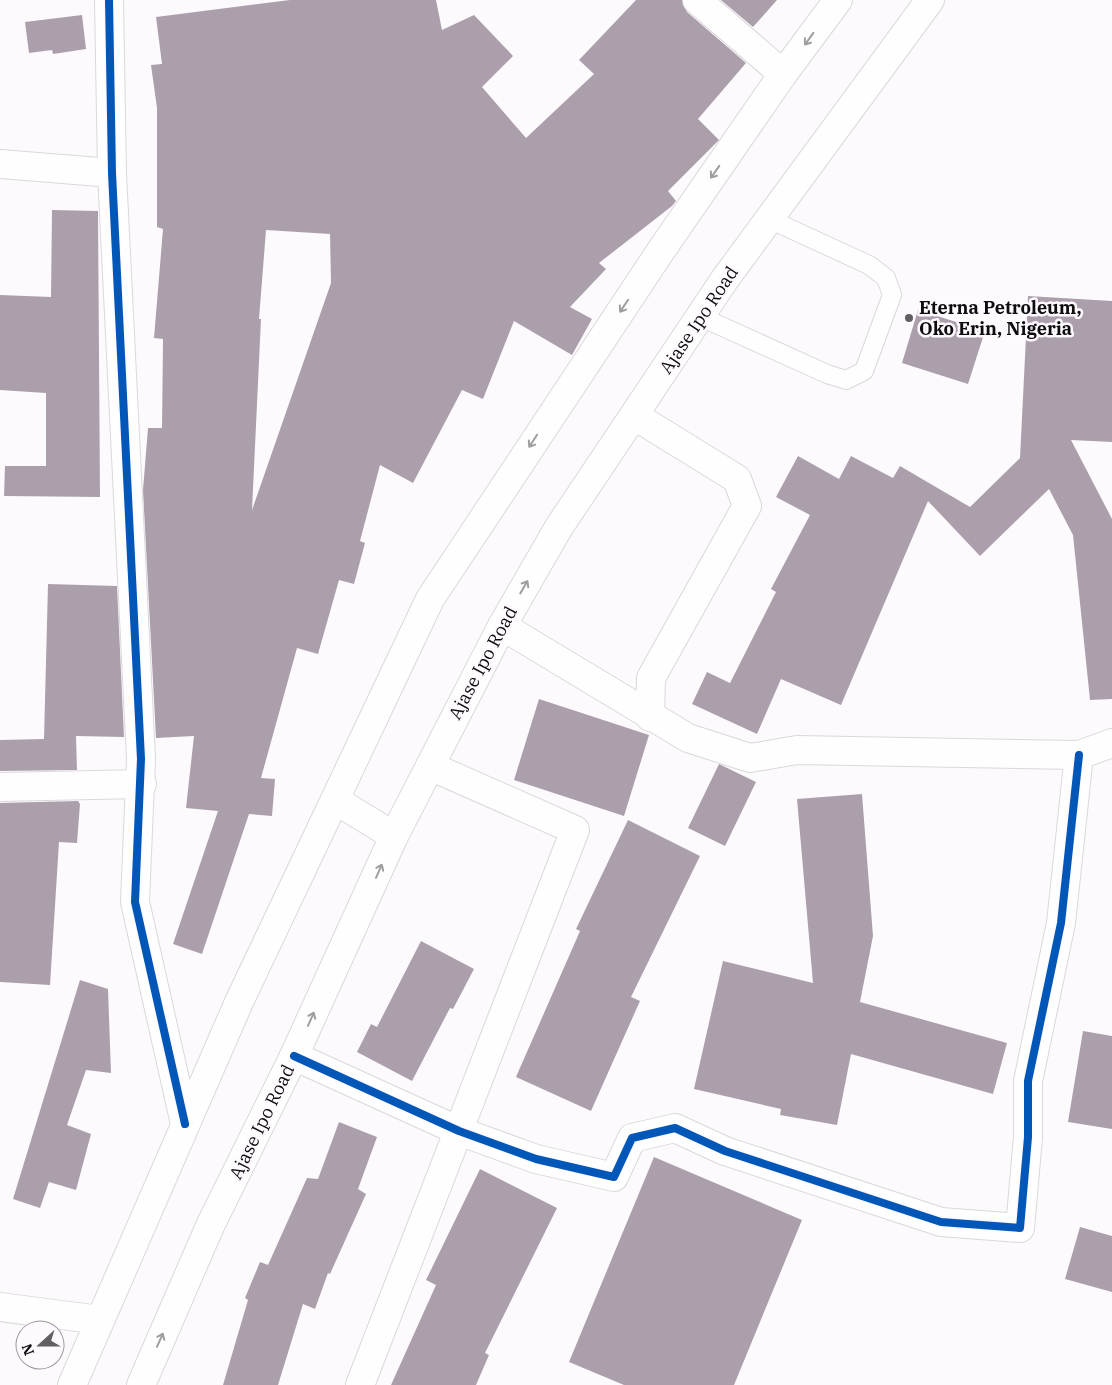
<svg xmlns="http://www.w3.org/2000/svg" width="1112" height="1385" font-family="'IBM Plex Serif',serif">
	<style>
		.building { fill: #ac9fac; fill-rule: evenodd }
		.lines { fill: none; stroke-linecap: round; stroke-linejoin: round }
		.service-casing { stroke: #dad8da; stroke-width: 20 }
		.minor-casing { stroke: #dad8da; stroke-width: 30 }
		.trunk-casing { stroke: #dad8da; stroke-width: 30 }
		.service { stroke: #fffeff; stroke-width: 18 }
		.minor { stroke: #fffeff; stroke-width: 28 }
		.trunk { stroke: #fffeff; stroke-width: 28 }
		.cycleway-casing { stroke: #fef9fe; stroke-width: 11 }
		.cycleway { stroke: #0057b8; stroke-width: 8 }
		.oneway { stroke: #9f9d9f }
		.poi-dot { fill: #625f62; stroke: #fef9fe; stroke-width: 2 }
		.labels { text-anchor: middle; stroke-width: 5; stroke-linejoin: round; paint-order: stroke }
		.poi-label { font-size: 18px; font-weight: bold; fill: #0f0c0f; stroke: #fef9fe; text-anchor: start }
		.street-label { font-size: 18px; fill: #0f0c0f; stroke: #fef9fe }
	</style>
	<rect width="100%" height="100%" fill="#fdfafd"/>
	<!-- building -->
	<g class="building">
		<path d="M 290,0 L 436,0 L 442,30 L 474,15 L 513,56 L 482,87 L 526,138 L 594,74 L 579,60 L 636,0 L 682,0 L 687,12 L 746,63 L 698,119 L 719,140 L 668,191 L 676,201 L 672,206 L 599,263 L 606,269 L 570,307 L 592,319 L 572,355 L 514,321 L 483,399 L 462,390 L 413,483 L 380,465 L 360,541 L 365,543 L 354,584 L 339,580 L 318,654 L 297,648 L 261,778 L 275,779 L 272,816 L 249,814 L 202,954 L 173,944 L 218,811 L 186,808 L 194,736 L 156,738 L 143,490 L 148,428 L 162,428 L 163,339 L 154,338 L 163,229 L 157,227 L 157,108 L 151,65 L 162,64 L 156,17 ZM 266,230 L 330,234 L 331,283 L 252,510 L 261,319 L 259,319 Z"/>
		<path d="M 721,0 L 777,0 L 753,27 Z"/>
		<path d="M 82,15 L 86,49 L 53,54 L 52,50 L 29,53 L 25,22 Z"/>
		<path d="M 52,210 L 98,211 L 100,497 L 4,496 L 5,466 L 46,466 L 46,393 L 0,390 L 0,295 L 51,297 Z"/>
		<path d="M 1028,296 L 1112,301 L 1112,442 L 1071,440 L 1112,519 L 1112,699 L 1090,700 L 1073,535 L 1049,489 L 980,556 L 928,501 L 841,705 L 781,679 L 757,734 L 692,704 L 707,672 L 730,683 L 776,592 L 771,589 L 810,515 L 776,497 L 798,456 L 839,479 L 851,456 L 893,478 L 900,466 L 970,507 L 1020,458 Z"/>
		<path d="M 918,310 L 985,331 L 968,384 L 902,363 Z"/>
		<path d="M 48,584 L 117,586 L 124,737 L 76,736 L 77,770 L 0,771 L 0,740 L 44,739 Z"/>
		<path d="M 539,699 L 649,735 L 624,816 L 514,780 Z"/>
		<path d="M 719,764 L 756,782 L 725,846 L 688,828 Z"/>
		<path d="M 862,794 L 873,936 L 860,1002 L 1007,1043 L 993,1094 L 851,1054 L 837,1125 L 780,1115 L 781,1109 L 694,1089 L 723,961 L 813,983 L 797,799 Z"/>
		<path d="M 78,801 L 80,804 L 77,843 L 59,842 L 50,985 L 0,982 L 0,803 Z"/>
		<path d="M 628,820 L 700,856 L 631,997 L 640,1001 L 591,1111 L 516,1077 L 580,931 L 576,929 Z"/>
		<path d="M 421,941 L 474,969 L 453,1009 L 450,1008 L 412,1081 L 357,1052 L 371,1024 L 377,1027 Z"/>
		<path d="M 80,980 L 108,989 L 111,1073 L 86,1070 L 67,1125 L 91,1134 L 76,1190 L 49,1182 L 40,1208 L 13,1199 Z"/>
		<path d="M 1083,1031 L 1112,1036 L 1112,1129 L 1068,1122 Z"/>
		<path d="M 339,1122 L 377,1137 L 358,1189 L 366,1194 L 330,1274 L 328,1273 L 315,1309 L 303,1304 L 278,1385 L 223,1385 L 248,1300 L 245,1298 L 260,1262 L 268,1265 L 307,1178 L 318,1179 Z"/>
		<path d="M 654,1157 L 802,1220 L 734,1385 L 624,1385 L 569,1362 Z"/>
		<path d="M 480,1169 L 557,1208 L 485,1353 L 489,1355 L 476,1385 L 391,1385 L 436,1285 L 426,1280 Z"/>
		<path d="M 1080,1227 L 1112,1236 L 1112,1292 L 1065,1279 Z"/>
	</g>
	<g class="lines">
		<defs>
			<path id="service" d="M 701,317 L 827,374 L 846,380 L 864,371 L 892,295 L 886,278 L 869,265 L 769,219"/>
			<g id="minor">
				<path d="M 109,0 L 112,173 L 141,759 L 135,902 L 185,1124"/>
				<path d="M 697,0 L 783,74"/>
				<path d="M 0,164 L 112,173"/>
				<path d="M 635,416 L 737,479 L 747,506 L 651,678 L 650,717"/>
				<path d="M 502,626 L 688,738 L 750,758 L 797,750 L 1079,755 L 1112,743"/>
				<path d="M 0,787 L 142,784"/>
				<path d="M 335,800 L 394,836"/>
				<path d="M 294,1056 L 459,1131 L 536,1159 L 614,1177 L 632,1138 L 675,1128 L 725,1151 L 941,1222 L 1020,1228 L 1028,1137 L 1028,1081 L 1061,923 L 1079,755"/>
				<path d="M 0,1307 L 100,1320"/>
				<path d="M 360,1385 L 575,830 L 430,766"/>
			</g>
			<g id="trunk">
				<path d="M 72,1385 L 239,1002 L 430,599 L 660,252 L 783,74 L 838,0"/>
				<path d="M 141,1385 L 210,1226 L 294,1056 L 394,836 L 502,626 L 559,527 L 725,279 L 930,0"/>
			</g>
		</defs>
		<!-- service casing -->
		<use href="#service" class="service-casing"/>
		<!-- minor casing -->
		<use href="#minor" class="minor-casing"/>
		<!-- trunk casing -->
		<use href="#trunk" class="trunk-casing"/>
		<!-- service -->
		<use href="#service" class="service"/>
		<!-- minor -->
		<use href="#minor" class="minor"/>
		<!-- trunk -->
		<use href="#trunk" class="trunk"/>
		<defs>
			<g id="cycleway">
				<path d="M 109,0 L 112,173 L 141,759 L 135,902 L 185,1124"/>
				<path d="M 294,1056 L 459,1131 L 536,1159 L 614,1177 L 632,1138 L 675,1128 L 725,1151 L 941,1222 L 1020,1228 L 1028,1137 L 1028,1081 L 1061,923 L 1079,755"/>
			</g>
		</defs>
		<!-- cycleway casing -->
		<use href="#cycleway" class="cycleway-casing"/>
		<!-- cycleway -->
		<use href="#cycleway" class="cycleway"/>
	</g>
	<!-- one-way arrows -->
	<defs><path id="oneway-shaft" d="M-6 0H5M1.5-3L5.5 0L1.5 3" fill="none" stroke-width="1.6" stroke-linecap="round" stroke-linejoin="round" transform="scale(1.25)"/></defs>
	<g class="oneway">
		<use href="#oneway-shaft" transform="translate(809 39) rotate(126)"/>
		<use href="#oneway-shaft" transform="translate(715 172) rotate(125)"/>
		<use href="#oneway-shaft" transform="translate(624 306) rotate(124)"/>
		<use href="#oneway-shaft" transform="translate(533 441) rotate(123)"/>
		<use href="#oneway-shaft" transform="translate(524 587) rotate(-60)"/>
		<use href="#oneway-shaft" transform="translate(379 871) rotate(-66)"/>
		<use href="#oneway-shaft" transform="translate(311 1019) rotate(-66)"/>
		<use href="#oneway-shaft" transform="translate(160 1340) rotate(-66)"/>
	</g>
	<!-- markers -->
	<circle class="poi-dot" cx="909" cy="318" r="5"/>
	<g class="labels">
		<!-- poi labels -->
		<g class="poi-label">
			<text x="919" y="314">Eterna Petroleum,<tspan x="919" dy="21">Oko Erin, Nigeria</tspan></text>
		</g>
		<!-- street labels -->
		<g class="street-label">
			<text transform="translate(699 320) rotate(-56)" y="6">Ajase Ipo Road</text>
			<text transform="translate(483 663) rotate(-62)" y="6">Ajase Ipo Road</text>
			<text transform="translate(262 1122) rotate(-64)" y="6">Ajase Ipo Road</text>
		</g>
	</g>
	<!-- north arrow -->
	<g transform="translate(40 1345) rotate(249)"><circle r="24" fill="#fef9fe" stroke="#9e9a9e"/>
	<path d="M0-4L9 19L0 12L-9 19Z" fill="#625f62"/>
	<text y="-8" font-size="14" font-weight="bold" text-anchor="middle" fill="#0f0c0f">N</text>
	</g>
</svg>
